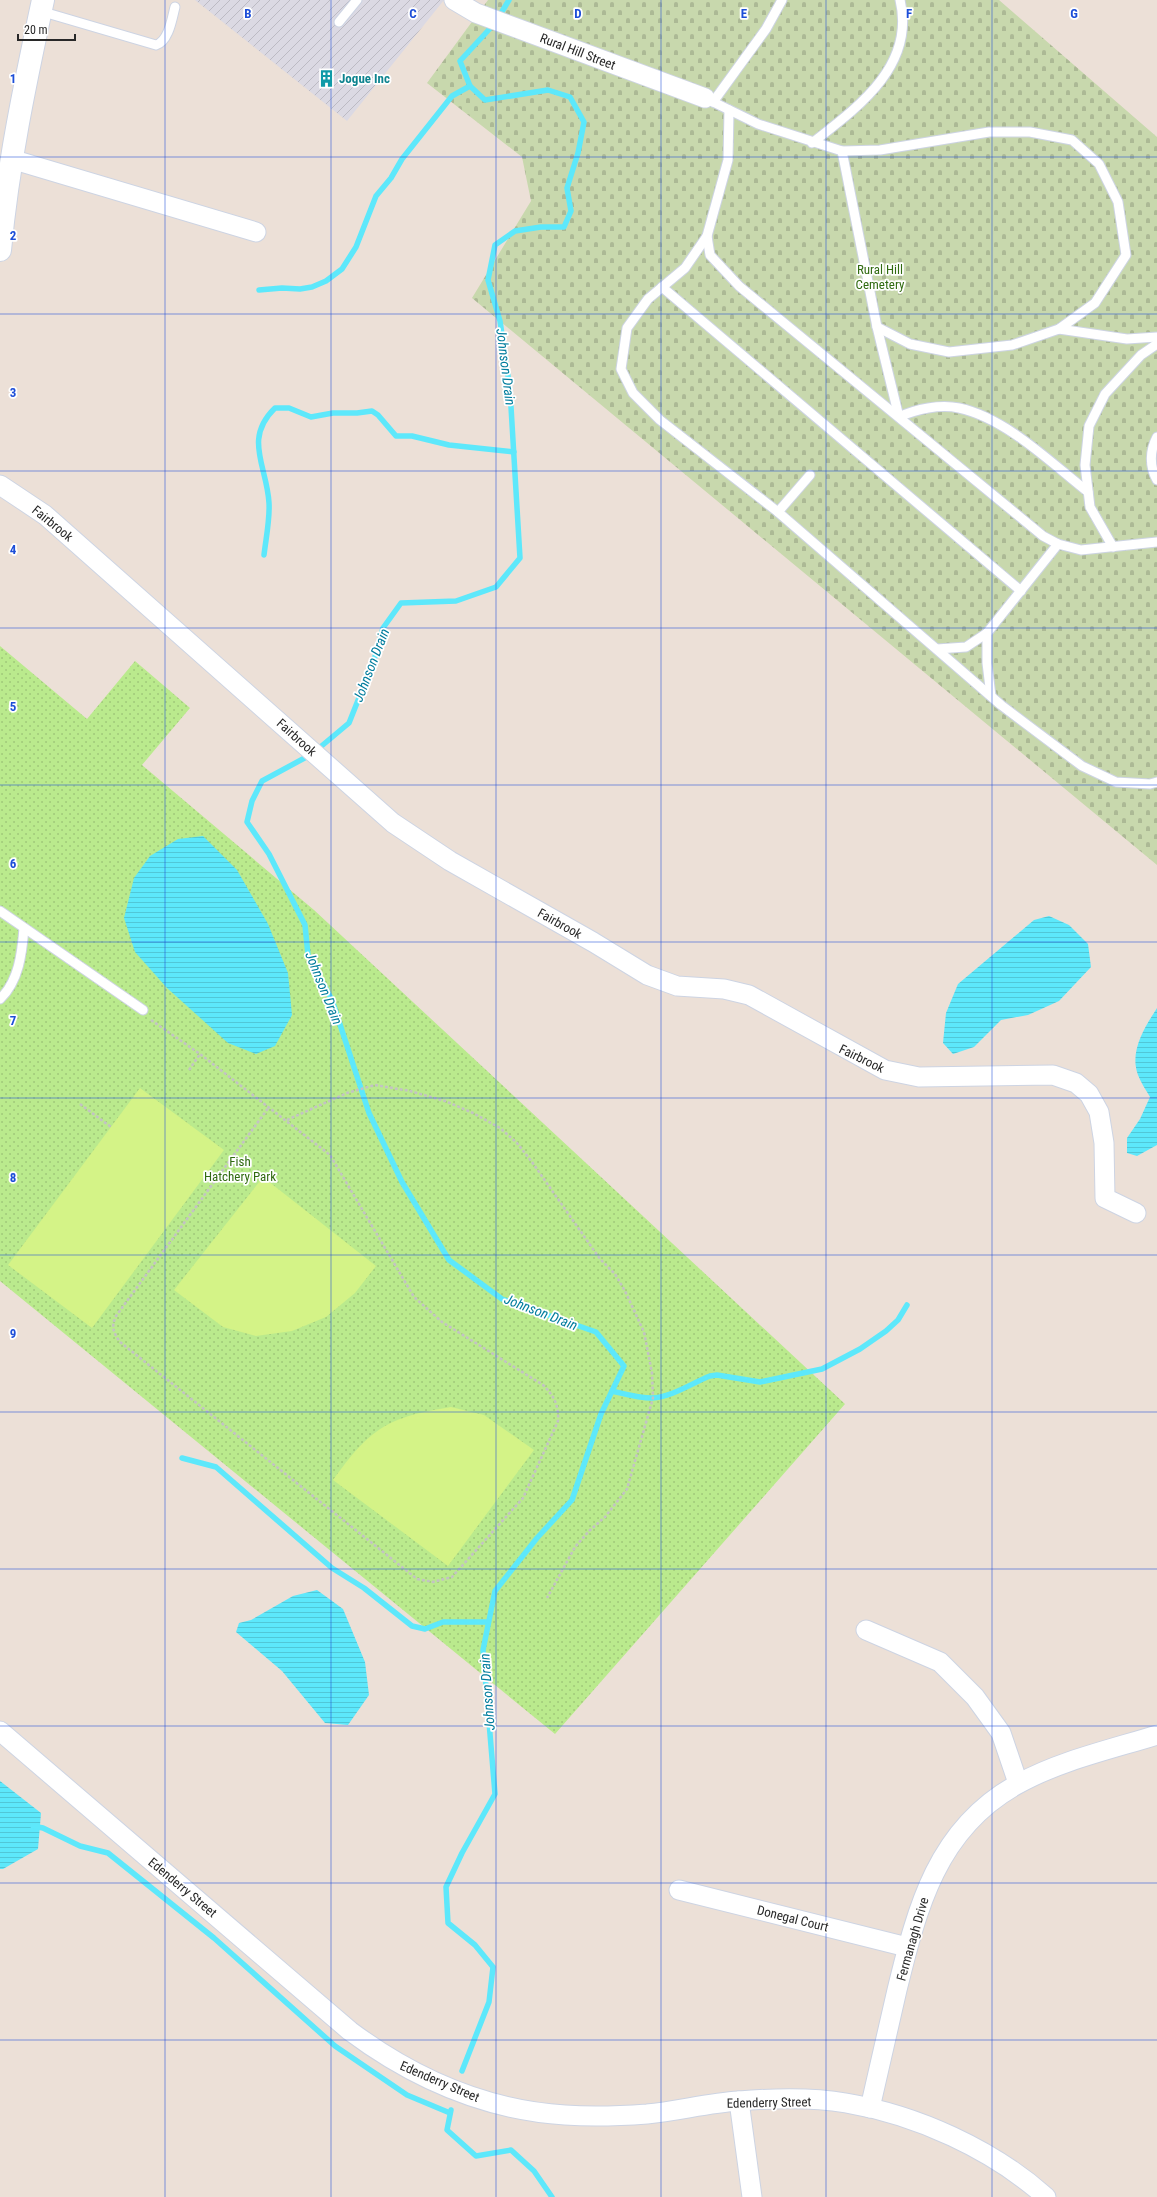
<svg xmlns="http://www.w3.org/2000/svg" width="1157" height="2197" font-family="'Roboto Condensed',sans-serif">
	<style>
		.industrial { fill: url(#industrial-furrows) }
		.cemetery { fill: url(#cemetery-stones) }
		.park { fill: url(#park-dots) }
		.pitch { fill: #d4f387 }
		.water { fill: url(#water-rules) }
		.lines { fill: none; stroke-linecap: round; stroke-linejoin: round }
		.stream { stroke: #5de8fb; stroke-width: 5.5 }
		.service-casing { stroke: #cdd4e3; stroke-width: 11 }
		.minor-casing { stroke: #cdd4e3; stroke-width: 21 }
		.tertiary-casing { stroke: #cdd4e3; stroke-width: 24 }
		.path { stroke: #c3c3c3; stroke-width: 2.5; stroke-dasharray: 3 2; stroke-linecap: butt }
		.service { stroke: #fff; stroke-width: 9 }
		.minor { stroke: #fff; stroke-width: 19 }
		.tertiary { stroke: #fff; stroke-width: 22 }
		.grid { fill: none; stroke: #1d4ed8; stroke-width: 1; stroke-opacity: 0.55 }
		.labels { text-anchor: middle; stroke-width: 3.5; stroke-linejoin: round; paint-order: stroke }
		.street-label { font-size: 13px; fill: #282828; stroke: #fff }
		.culture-label { font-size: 13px; font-weight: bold; fill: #0d838f; stroke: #fff; text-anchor: start }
		.park-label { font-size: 13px; fill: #316b11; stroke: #fff }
		.water-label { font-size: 14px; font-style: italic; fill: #017d9d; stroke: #fff }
		.grid-label { font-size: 13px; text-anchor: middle; font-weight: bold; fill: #1d4ed8; stroke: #fff; stroke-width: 3.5; stroke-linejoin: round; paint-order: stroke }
	</style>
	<defs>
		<pattern id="industrial-furrows" width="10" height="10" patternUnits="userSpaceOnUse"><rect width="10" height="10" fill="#dbd9e3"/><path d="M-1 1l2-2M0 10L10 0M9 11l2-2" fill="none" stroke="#bcbac3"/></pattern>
		<pattern id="cemetery-stones" width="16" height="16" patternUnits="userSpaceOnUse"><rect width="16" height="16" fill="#c8d8ad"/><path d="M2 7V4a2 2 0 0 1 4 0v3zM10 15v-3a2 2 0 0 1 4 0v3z" fill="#acb995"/></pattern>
		<pattern id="park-dots" width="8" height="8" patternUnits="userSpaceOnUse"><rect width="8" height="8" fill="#baea8d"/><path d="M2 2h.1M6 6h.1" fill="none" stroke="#a0c97a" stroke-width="1.8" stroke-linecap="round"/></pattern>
		<pattern id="water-rules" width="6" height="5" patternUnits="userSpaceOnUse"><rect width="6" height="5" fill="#5de8fb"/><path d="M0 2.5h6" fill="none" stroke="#51c7d7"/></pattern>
	</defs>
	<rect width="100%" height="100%" fill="#ece0d7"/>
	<!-- industrial -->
	<path class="industrial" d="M 195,0 L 444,0 L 347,121 Z"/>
	<!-- cemetery -->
	<path class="cemetery" d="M 488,0 L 999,0 L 1157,137 L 1157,865 L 472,298 L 531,201 L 522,157 L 427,83 Z"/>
	<!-- park -->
	<path class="park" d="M 0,646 L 87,719 L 135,661 L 190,708 L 142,765 L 314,910 L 845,1404 L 555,1734 L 0,1281 Z"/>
	<!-- pitch -->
	<g class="pitch">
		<path d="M 140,1088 L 224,1150 L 92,1328 L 8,1265 Z"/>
		<path d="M 263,1177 L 376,1266 L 355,1293 L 326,1317 L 292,1331 L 256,1336 L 223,1327 L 174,1290 Z"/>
		<path d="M 451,1407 L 484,1415 L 534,1450 L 448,1566 L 333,1480 C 370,1428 388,1417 451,1407 Z"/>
	</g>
	<!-- water -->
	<g class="water">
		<path d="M 203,836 L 237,870 L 268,924 L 288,973 L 292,1015 L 275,1046 L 256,1054 L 228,1043 L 167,988 L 135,952 L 124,918 L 134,878 L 150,856 L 178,839 Z"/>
		<path d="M 1049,916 L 1069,925 L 1088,944 L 1091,967 L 1059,1001 L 1028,1015 L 1001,1020 L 974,1047 L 953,1054 L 943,1043 L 946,1013 L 958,984 L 1034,920 Z"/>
		<path d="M 1157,1008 L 1157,1145 L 1137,1156 L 1127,1153 L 1127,1138 L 1140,1119 L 1150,1097 C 1146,1090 1141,1083 1138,1075 C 1129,1051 1145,1027 1157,1008 Z"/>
		<path d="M 317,1590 L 343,1609 L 365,1662 L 369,1695 L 348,1725 L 325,1723 L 282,1671 L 236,1632 L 239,1623 L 251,1620 L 293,1596 Z"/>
		<path d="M 0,1781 L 41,1813 L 38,1849 L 3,1869 L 0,1869 Z"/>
	</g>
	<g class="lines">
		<!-- stream -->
		<g class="stream">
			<path d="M 259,290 L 282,288 L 300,289 L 312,287 L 326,281 L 342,269 L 356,247 L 376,196 L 391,178 L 402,159 L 452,96 L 470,86"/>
			<path d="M 264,555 C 266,538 270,519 269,503 C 267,466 243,439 275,408 L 289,408 L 311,417 L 333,413 L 357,413 L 372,411 L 378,415 L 396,436 L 412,436 L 449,445 L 514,452"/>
			<path d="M 612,1391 C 625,1394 639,1398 652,1398 C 672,1397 692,1383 710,1376 L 717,1375 L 760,1382 L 822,1369 L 860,1349 L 886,1331 L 898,1320 L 907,1305"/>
			<path d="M 182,1458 L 216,1467 L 332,1568 L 364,1588 L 412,1626 L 425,1629 L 443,1622 L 488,1622"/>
			<path d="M 33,1826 L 43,1828 L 80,1846 L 108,1853 L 214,1938 L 335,2046 L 407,2095 L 450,2113"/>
			<path d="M 462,2071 L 489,2002 L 493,1967 L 475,1945 L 448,1923 L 446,1887 L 462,1853 L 495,1794 L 483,1650 L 495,1591 L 537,1538 L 572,1500 L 601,1414 L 624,1366 L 596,1332 L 502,1299 L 449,1260 L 402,1182 L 369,1113 L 332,1000 L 308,955 L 305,925 L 269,854 L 247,822 L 252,801 L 262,781 L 312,754 L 349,723 L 374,660 L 383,628 L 401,603 L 456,601 L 496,587 L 520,558 L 510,390 L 500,321 L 488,280 L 495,245 L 515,231 L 541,227 L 564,227 L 571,211 L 567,188 L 578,153 L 584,122 L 570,97 L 548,90 L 485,100 L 470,86 L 460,61 L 495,23 L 509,0"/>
			<path d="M 451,2110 L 447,2130 L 476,2156 L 511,2150 L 534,2171 L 552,2197"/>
		</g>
		<defs>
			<g id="service">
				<path d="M 40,11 L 156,45 C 169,41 172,18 175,7"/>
				<path d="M 339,22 L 357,0"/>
				<path d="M 705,98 L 758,124 L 842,151 L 880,150 L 989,132 L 1030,132 L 1072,140 L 1099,164 L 1118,202 L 1126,255 L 1095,303 L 1059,329 L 1012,345 L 949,352 L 910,344 L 877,327"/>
				<path d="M 713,102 L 766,29 L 782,0"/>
				<path d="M 729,110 L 728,160 L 707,236 L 685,268 L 648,299 L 627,328 L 621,369 L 633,393 L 660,420 L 778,512 L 1001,705 L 1082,766 L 1116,782 L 1150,784 L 1157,782"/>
				<path d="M 812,143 C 857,108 916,66 900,0"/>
				<path d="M 842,151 L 877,327 L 899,417 C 916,409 940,404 959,408 C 1006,418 1051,463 1088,492"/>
				<path d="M 707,236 L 710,255 L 739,286 L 1043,536 L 1058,544 L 1081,550 L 1157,542"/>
				<path d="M 662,287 L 1021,591"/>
				<path d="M 1059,329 L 1127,339 L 1157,337"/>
				<path d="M 1157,437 C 1150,450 1149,466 1157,480"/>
				<path d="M 778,512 L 810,475"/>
				<path d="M 1113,547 L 1090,507 L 1085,465 L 1089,426 L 1105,394 L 1141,355 L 1157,344"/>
				<path d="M 987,633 L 987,663 L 991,696"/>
				<path d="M 937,649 L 966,647 L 987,633 L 1058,544"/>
				<path d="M 0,911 L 143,1010"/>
				<path d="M 0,999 C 19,981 22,953 24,928"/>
			</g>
			<g id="minor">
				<path d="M 454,0 L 476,13 L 705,98"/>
				<path d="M 11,159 L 256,232"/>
				<path d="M 0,485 L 45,515 L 393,823 L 450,861 L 593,942 L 647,975 L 677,986 L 724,989 L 749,995 L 885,1070 L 919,1077 L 1053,1075 L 1076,1083 L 1089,1094 L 1099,1112 L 1104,1143 L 1105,1198 L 1136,1213"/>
				<path d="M 866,1630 L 940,1662 L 975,1697 L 1001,1733 L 1018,1783"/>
				<path d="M 0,1731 L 350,2031 C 413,2078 486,2110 565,2115 C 592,2117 620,2116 647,2114 C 678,2111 708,2103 739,2101 C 774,2098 812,2097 846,2103 C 917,2115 992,2149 1046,2197"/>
				<path d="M 679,1890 L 907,1947"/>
				<path d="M 739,2101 L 752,2197"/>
				<path d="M 870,2108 C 879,2069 888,2030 897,1990 C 917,1908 937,1828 1018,1784 C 1059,1761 1112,1749 1157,1735"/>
			</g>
			<path id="tertiary" d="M 0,250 C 8,164 25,84 43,0"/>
		</defs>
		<!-- service casing -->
		<use href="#service" class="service-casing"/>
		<!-- minor casing -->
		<use href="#minor" class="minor-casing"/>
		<!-- tertiary casing -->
		<use href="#tertiary" class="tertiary-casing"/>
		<!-- path -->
		<g class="path">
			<path d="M 151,1020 L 200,1054 L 330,1155 L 414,1297 L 442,1322 L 543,1385 C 554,1396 559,1405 558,1421 L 523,1498 L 452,1577 L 433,1582 L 417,1579 L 120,1342 C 113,1332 111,1327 116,1316 L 269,1107"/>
			<path d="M 189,1070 L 200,1054"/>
			<path d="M 80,1104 L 111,1127"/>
			<path d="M 287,1120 L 347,1093 L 375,1085 L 410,1091 L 445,1101 L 473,1113 L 500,1128 L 517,1143 L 532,1162 L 600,1259 L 615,1274 L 625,1291 L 644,1332 L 652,1373 L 653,1398 L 627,1489 L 605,1517 L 589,1531 L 575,1547 L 547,1598"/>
		</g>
		<!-- service -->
		<use href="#service" class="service"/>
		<!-- minor -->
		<use href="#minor" class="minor"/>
		<!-- tertiary -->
		<use href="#tertiary" class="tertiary"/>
	</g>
	<!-- grid -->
	<path class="grid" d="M 165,0 L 165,2197M 331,0 L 331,2197M 496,0 L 496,2197M 661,0 L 661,2197M 826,0 L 826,2197M 992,0 L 992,2197M 0,157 L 1157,157M 0,314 L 1157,314M 0,471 L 1157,471M 0,628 L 1157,628M 0,785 L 1157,785M 0,942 L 1157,942M 0,1098 L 1157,1098M 0,1255 L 1157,1255M 0,1412 L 1157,1412M 0,1569 L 1157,1569M 0,1726 L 1157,1726M 0,1883 L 1157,1883M 0,2040 L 1157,2040"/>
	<!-- icons -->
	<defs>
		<symbol id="building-bare" viewBox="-9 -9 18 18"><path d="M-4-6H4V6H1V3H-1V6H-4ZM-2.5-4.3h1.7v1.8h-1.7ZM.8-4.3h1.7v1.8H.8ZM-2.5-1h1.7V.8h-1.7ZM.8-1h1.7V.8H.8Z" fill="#0f9aa8" stroke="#fff" stroke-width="2.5" paint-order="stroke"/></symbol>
	</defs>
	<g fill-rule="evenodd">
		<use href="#building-bare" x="314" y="66" width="25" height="25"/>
	</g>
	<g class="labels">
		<!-- street labels -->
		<g class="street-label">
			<text transform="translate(578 51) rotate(21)" y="5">Rural Hill Street</text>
			<text transform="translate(53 523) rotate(39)" y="5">Fairbrook</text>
			<text transform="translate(297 737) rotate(42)" y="5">Fairbrook</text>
			<text transform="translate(560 923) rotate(29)" y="5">Fairbrook</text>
			<text transform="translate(862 1058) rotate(26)" y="5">Fairbrook</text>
			<text transform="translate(183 1887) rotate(40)" y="5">Edenderry Street</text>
			<text transform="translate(793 1918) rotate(14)" y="5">Donegal Court</text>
			<text transform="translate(912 1939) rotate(-74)" y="5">Fermanagh Drive</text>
			<text transform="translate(440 2081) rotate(23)" y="5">Edenderry Street</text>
			<text transform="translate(769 2102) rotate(-1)" y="5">Edenderry Street</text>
		</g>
		<!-- culture labels -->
		<g class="culture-label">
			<text x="339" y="83">Jogue Inc</text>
		</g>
		<!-- park labels -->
		<g class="park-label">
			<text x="880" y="274">Rural Hill<tspan x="880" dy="15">Cemetery</tspan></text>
			<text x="240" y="1166">Fish<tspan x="240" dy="15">Hatchery Park</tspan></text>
		</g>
		<!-- water labels -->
		<g class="water-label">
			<text transform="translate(506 367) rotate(83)" y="5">Johnson Drain</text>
			<text transform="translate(371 665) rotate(-69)" y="5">Johnson Drain</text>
			<text transform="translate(324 988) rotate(68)" y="5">Johnson Drain</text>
			<text transform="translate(541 1312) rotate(21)" y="5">Johnson Drain</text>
			<text transform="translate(487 1692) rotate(-94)" y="5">Johnson Drain</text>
		</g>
	</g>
	<g class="grid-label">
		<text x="248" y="18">B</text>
		<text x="413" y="18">C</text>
		<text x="578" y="18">D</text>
		<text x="744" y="18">E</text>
		<text x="909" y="18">F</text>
		<text x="1074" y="18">G</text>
		<text x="13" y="83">1</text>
		<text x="13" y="240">2</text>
		<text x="13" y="397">3</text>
		<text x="13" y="554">4</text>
		<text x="13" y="711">5</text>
		<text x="13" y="868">6</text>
		<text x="13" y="1025">7</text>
		<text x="13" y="1182">8</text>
		<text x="13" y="1338">9</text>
	</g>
	<!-- scale -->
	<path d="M18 34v6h57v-6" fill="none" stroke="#282828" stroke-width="2"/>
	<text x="24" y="34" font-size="12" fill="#282828" stroke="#ffffff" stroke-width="3" paint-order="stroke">20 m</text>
</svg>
